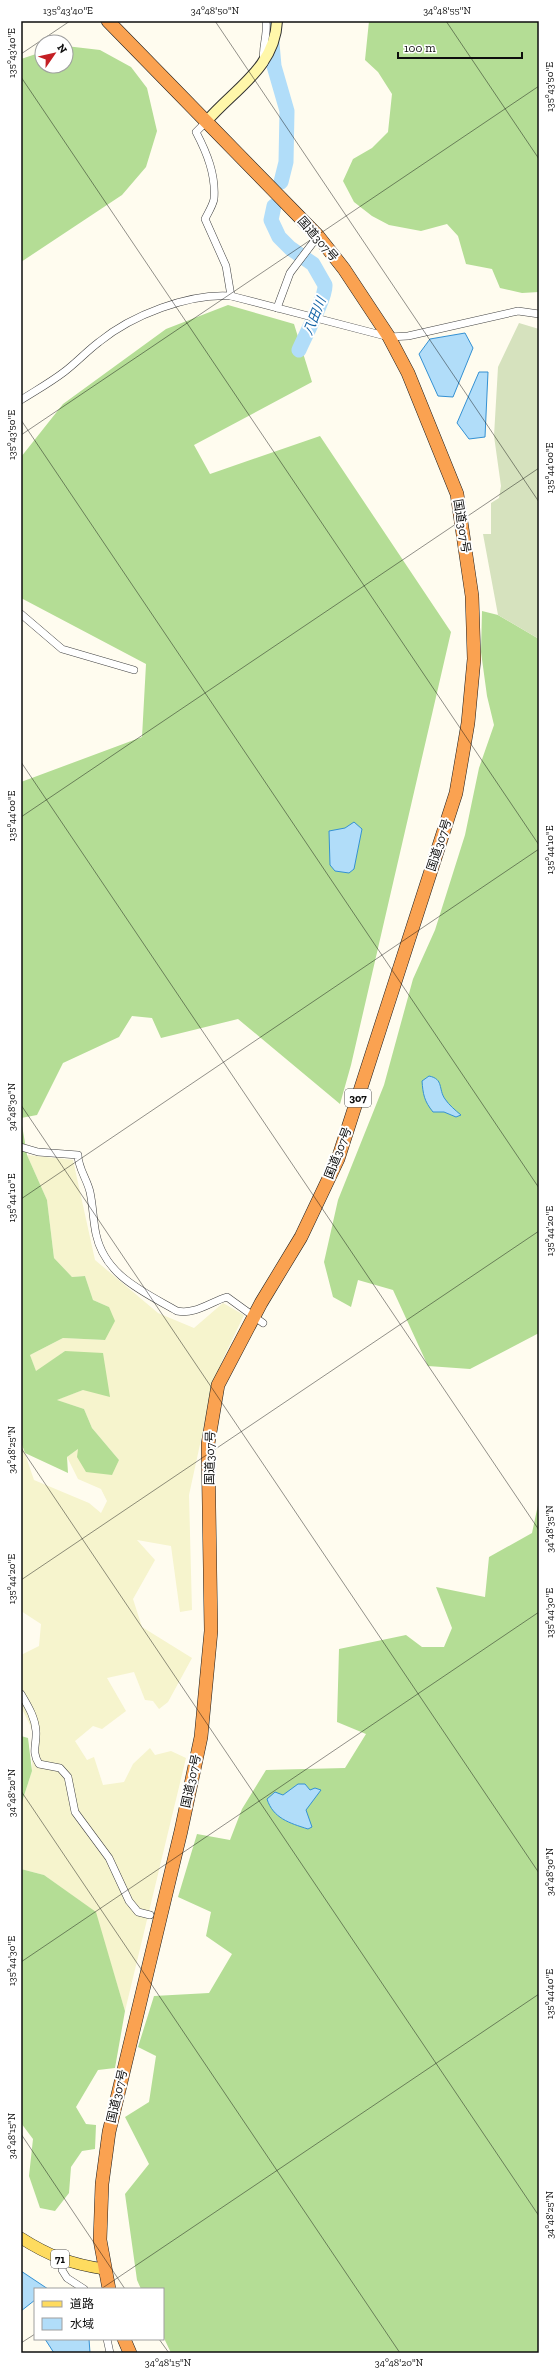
<svg xmlns="http://www.w3.org/2000/svg" width="560" height="2374" font-family="'Zilla Slab','Noto Sans JP',serif">
	<style>
		.farmland { fill: #f6f4cd }
		.forest { fill: #b4dd95 }
		.cemetery { fill: #d6e2be }
		.water { fill: #b1ddf9; stroke: #3491d3 }
		.lines { fill: none; stroke-linecap: round; stroke-linejoin: round }
		.river { stroke: #b1ddf9; stroke-width: 15 }
		.street-casing { stroke: #414141; stroke-width: 8 }
		.secondary-casing { stroke: #303030; stroke-width: 12 }
		.primary-casing { stroke: #1f1f1f; stroke-width: 12 }
		.highway-casing { stroke: #1f1f1f; stroke-width: 14 }
		.street { stroke: #fff; stroke-width: 7 }
		.secondary { stroke: #fff7aa; stroke-width: 10 }
		.primary { stroke: #fedb5f; stroke-width: 11 }
		.highway { stroke: #faa251; stroke-width: 13 }
		.ticks { fill: none; stroke: #0e0e0e; stroke-width: 1; stroke-opacity: 0.45 }
		.labels { text-anchor: middle; stroke-width: 4; stroke-linejoin: round; paint-order: stroke }
		.shield { fill: #fff; stroke: #565656; stroke-width: 1 }
		.shield-label { font-size: 11px; font-weight: bold; fill: #0e0e0e }
		.street-label { font-size: 12px; fill: #0e0e0e; stroke: #fff }
		.water-label { font-size: 13px; font-style: italic; fill: #1162a5; stroke: #fff }
		.neatline { fill: none; stroke: #0e0e0e; stroke-width: 1.5 }
		.ticks-label { font-size: 10px; text-anchor: middle; fill: #0e0e0e }
	</style>
	<rect width="100%" height="100%" fill="#fffcef"/>
	<!-- farmland -->
	<path class="farmland" d="M 27,1155 L 73,1160 L 95,1260 L 158,1313 L 194,1328 L 223,1303 L 244,1315 L 222,1361 L 212,1389 L 189,1495 L 192,1610 L 180,1612 L 171,1546 L 137,1540 L 155,1560 L 133,1599 L 142,1627 L 192,1658 L 168,1702 L 159,1709 L 153,1701 L 145,1700 L 134,1672 L 107,1678 L 126,1711 L 102,1729 L 93,1726 L 75,1741 L 87,1760 L 94,1757 L 103,1785 L 124,1782 L 133,1764 L 150,1748 L 155,1755 L 171,1751 L 186,1758 L 125,2011 L 95,1912 L 44,1875 L 21,1869 L 21,1805 L 32,1771 L 33,1731 L 21,1707 L 21,1655 L 39,1646 L 41,1624 L 21,1611 L 21,1442 L 34,1480 L 89,1503 L 101,1513 L 107,1501 L 101,1489 L 78,1479 L 67,1457 L 78,1449 L 119,1460 L 92,1428 L 84,1409 L 56,1400 L 83,1390 L 65,1351 L 36,1372 L 30,1355 L 63,1338 L 105,1340 L 109,1307 L 93,1300 L 85,1276 L 72,1277 L 54,1258 L 47,1200 Z"/>
	<!-- forest -->
	<g class="forest">
		<path d="M 369,21 L 539,21 L 539,292 L 522,293 L 500,288 L 492,269 L 466,264 L 458,236 L 447,224 L 421,231 L 389,225 L 372,216 L 354,202 L 343,181 L 353,159 L 372,148 L 388,132 L 392,94 L 378,72 L 365,60 Z"/>
		<path d="M 66,46 L 100,50 L 131,67 L 147,88 L 157,131 L 146,167 L 122,195 L 21,262 L 21,59 L 42,52 L 42,66 L 66,66 Z"/>
		<path d="M 228,305 L 294,324 L 312,382 L 194,445 L 210,474 L 320,436 L 451,632 L 351,1065 L 340,1104 L 238,1019 L 161,1038 L 152,1018 L 132,1016 L 119,1037 L 63,1063 L 37,1115 L 21,1118 L 21,782 L 142,737 L 146,664 L 21,598 L 21,457 L 63,404 L 166,329 Z"/>
		<path d="M 482,611 L 498,615 L 539,639 L 539,1333 L 470,1369 L 428,1366 L 393,1290 L 358,1280 L 351,1307 L 333,1297 L 324,1262 L 338,1200 L 384,1085 L 413,979 L 435,930 L 465,835 L 479,768 L 494,725 L 487,696 L 481,652 Z"/>
		<path d="M 21,1119 L 27,1155 L 47,1200 L 54,1258 L 72,1277 L 85,1276 L 93,1300 L 109,1307 L 115,1321 L 105,1340 L 63,1338 L 30,1355 L 36,1371 L 65,1351 L 103,1353 L 110,1397 L 83,1390 L 57,1400 L 84,1409 L 92,1428 L 119,1460 L 112,1475 L 86,1472 L 77,1457 L 78,1449 L 67,1457 L 68,1473 L 25,1453 L 21,1442 Z"/>
		<path d="M 539,1500 L 539,2353 L 171,2353 L 163,2336 L 163,2289 L 141,2289 L 137,2280 L 125,2194 L 149,2164 L 125,2117 L 149,2102 L 156,2056 L 138,2047 L 154,1996 L 209,1993 L 232,1954 L 206,1936 L 211,1912 L 178,1897 L 197,1834 L 230,1840 L 242,1809 L 266,1770 L 345,1768 L 366,1734 L 337,1722 L 339,1649 L 406,1635 L 422,1647 L 444,1647 L 452,1628 L 436,1587 L 485,1597 L 489,1557 L 532,1533 Z"/>
		<path d="M 21,1736 L 28,1738 L 32,1771 L 21,1805 Z"/>
		<path d="M 21,1869 L 44,1875 L 96,1912 L 125,2011 L 115,2068 L 98,2070 L 76,2107 L 86,2124 L 96,2125 L 95,2149 L 82,2151 L 71,2167 L 69,2193 L 55,2211 L 40,2208 L 29,2176 L 33,2139 L 21,2123 Z"/>
	</g>
	<!-- cemetery -->
	<path class="cemetery" d="M 519,323 L 539,329 L 539,639 L 498,615 L 483,534 L 491,534 L 491,503 L 499,498 L 501,486 L 494,436 L 498,367 Z"/>
	<!-- water -->
	<g class="water">
		<path d="M 465,333 L 473,348 L 453,397 L 438,396 L 419,354 L 430,339 Z"/>
		<path d="M 479,372 L 488,372 L 485,437 L 469,439 L 457,423 Z"/>
		<path d="M 354,822 L 362,829 L 354,869 L 349,873 L 335,871 L 330,865 L 329,831 L 345,828 Z"/>
		<path d="M 429,1076 C 444,1079 438,1089 445,1099 C 449,1105 455,1110 461,1115 L 456,1117 L 444,1112 L 433,1112 C 424,1101 423,1094 422,1081 Z"/>
		<path d="M 298,1784 L 305,1784 L 310,1790 L 315,1788 L 321,1790 L 306,1810 L 312,1827 L 308,1829 C 289,1823 273,1818 267,1799 L 275,1792 L 283,1795 Z"/>
		<path d="M 21,2271 L 48,2289 L 35,2289 L 35,2300 L 21,2311 Z"/>
		<path d="M 45,2339 L 89,2339 L 90,2353 L 54,2353 Z"/>
	</g>
	<g class="lines">
		<!-- river -->
		<g class="river">
			<path d="M 270,21 L 274,66 L 287,111 L 286,162 L 281,182"/>
			<path d="M 274,206 L 271,220 L 279,237 L 290,248 L 313,264 L 325,285 C 326,297 305,336 299,350"/>
		</g>
		<defs>
			<g id="street">
				<path d="M 264,63 C 261,49 268,36 266,21"/>
				<path d="M 206,122 L 196,132 C 207,153 216,175 214,199 C 213,205 208,213 205,219 L 226,266 L 231,296"/>
				<path d="M 277,308 L 290,273 L 318,236"/>
				<path d="M 21,400 C 35,391 51,382 64,372 C 76,363 87,351 99,342 C 132,315 189,293 231,296 L 389,337 L 408,336 L 518,311 L 539,314"/>
				<path d="M 21,614 L 62,649 L 134,670"/>
				<path d="M 21,1147 L 38,1152 L 78,1155 C 78,1168 87,1179 90,1192 C 93,1206 93,1220 96,1234 C 105,1276 144,1292 177,1311 C 195,1315 210,1302 227,1297 L 263,1323"/>
				<path d="M 21,1694 C 28,1706 35,1717 36,1731 C 37,1745 31,1751 39,1764 L 60,1768 L 68,1777 L 75,1812 L 109,1858 L 129,1901 L 138,1912 L 150,1915"/>
				<path d="M 64,2260 L 62,2270 L 67,2278 L 84,2289"/>
				<path d="M 107,2339 L 110,2353"/>
			</g>
			<path id="secondary" d="M 206,122 C 233,90 275,68 277,21"/>
			<path id="primary" d="M 21,2238 C 49,2256 71,2264 104,2269"/>
			<g id="highway">
				<path d="M 108,21 L 318,236 L 344,269 L 389,337 L 408,373 L 457,494 L 472,596 L 474,659 L 468,723 L 456,793 L 338,1159 L 301,1237 L 261,1303 L 218,1385 L 208,1444 L 211,1631 L 201,1737 L 181,1831 L 109,2132 L 102,2184 L 100,2240 L 109,2289"/>
				<path d="M 124,2339 L 130,2353"/>
			</g>
		</defs>
		<!-- street casing -->
		<use href="#street" class="street-casing"/>
		<!-- secondary casing -->
		<use href="#secondary" class="secondary-casing"/>
		<!-- primary casing -->
		<use href="#primary" class="primary-casing"/>
		<!-- highway casing -->
		<use href="#highway" class="highway-casing"/>
		<!-- street -->
		<use href="#street" class="street"/>
		<!-- secondary -->
		<use href="#secondary" class="secondary"/>
		<!-- primary -->
		<use href="#primary" class="primary"/>
		<!-- highway -->
		<use href="#highway" class="highway"/>
	</g>
	<!-- ticks -->
	<path class="ticks" d="M 215,21 L 539,502M 446,21 L 539,159M 21,54 L 70,21M 21,77 L 539,845M 21,420 L 539,1188M 21,435 L 539,86M 21,762 L 539,1530M 21,817 L 539,468M 21,1105 L 539,1873M 21,1199 L 539,849M 21,1448 L 539,2216M 21,1580 L 539,1231M 21,1791 L 400,2353M 21,1962 L 539,1612M 21,2134 L 125,2289M 101,2289 L 539,1994M 159,2339 L 169,2353M 21,2343 L 35,2334"/>
	<g class="labels">
		<!-- shield labels -->
		<g class="shield">
			<rect x="345" y="1089" width="26" height="18" rx="3"/>
			<rect x="51" y="2250" width="18" height="18" rx="3"/>
		</g>
		<g class="shield-label">
			<text x="358" y="1102">307</text>
			<text x="60" y="2263">71</text>
		</g>
		<!-- street labels -->
		<g class="street-label">
			<text transform="translate(318 239) rotate(49)" y="4">国道307号</text>
			<text transform="translate(462 526) rotate(81)" y="4">国道307号</text>
			<text transform="translate(439 845) rotate(-72)" y="4">国道307号</text>
			<text transform="translate(338 1153) rotate(-69)" y="4">国道307号</text>
			<text transform="translate(210 1458) rotate(-89)" y="4">国道307号</text>
			<text transform="translate(191 1781) rotate(-78)" y="4">国道307号</text>
			<text transform="translate(117 2096) rotate(-77)" y="4">国道307号</text>
		</g>
		<!-- water labels -->
		<g class="water-label">
			<text transform="translate(314 316) rotate(-68)" y="5">八田川</text>
		</g>
	</g>
	<!-- border -->
	<rect width="560" height="2374" fill="none" stroke="#ffffff" stroke-width="44"/>
	<!-- legend -->
	<rect x="34" y="2288" width="130" height="52" fill="#ffffff" stroke="#9f9f9f"/>
	<rect x="42" y="2301" width="20" height="6" fill="#fedb5f" stroke="#9f9f9f"/>
	<text x="70" y="2308" font-size="12" fill="#0e0e0e">道路</text>
	<rect x="42" y="2318" width="20" height="12" fill="#b1ddf9" stroke="#9f9f9f"/>
	<text x="70" y="2328" font-size="12" fill="#0e0e0e">水域</text>
	<!-- north arrow -->
	<g transform="translate(54 54) rotate(56)"><circle r="19" fill="#ffffff" stroke="#9f9f9f"/>
	<path d="M0-3L7 15L0 10L-7 15Z" fill="#c41f24"/>
	<text y="-6" font-size="11" font-weight="bold" text-anchor="middle" fill="#0e0e0e">N</text>
	</g>
	<!-- scale -->
	<path d="M398 52v6h124v-6" fill="none" stroke="#0e0e0e" stroke-width="2"/>
	<text x="404" y="52" font-size="12" fill="#0e0e0e" stroke="#ffffff" stroke-width="3" paint-order="stroke">100 m</text>
	<rect x="22" y="22" width="516" height="2330" class="neatline"/>
	<g class="ticks-label">
		<text x="68" y="14">135°43'40"E</text>
		<text x="215" y="14">34°48'50"N</text>
		<text x="447" y="14">34°48'55"N</text>
		<text transform="translate(11 53) rotate(-90)" y="4">135°43'40"E</text>
		<text transform="translate(549 87) rotate(-90)" y="4">135°43'50"E</text>
		<text transform="translate(11 435) rotate(-90)" y="4">135°43'50"E</text>
		<text transform="translate(549 468) rotate(-90)" y="4">135°44'00"E</text>
		<text transform="translate(11 816) rotate(-90)" y="4">135°44'00"E</text>
		<text transform="translate(549 850) rotate(-90)" y="4">135°44'10"E</text>
		<text transform="translate(11 1107) rotate(-90)" y="4">34°48'30"N</text>
		<text transform="translate(11 1198) rotate(-90)" y="4">135°44'10"E</text>
		<text transform="translate(549 1231) rotate(-90)" y="4">135°44'20"E</text>
		<text transform="translate(11 1450) rotate(-90)" y="4">34°48'25"N</text>
		<text transform="translate(549 1529) rotate(-90)" y="4">34°48'35"N</text>
		<text transform="translate(11 1579) rotate(-90)" y="4">135°44'20"E</text>
		<text transform="translate(549 1613) rotate(-90)" y="4">135°44'30"E</text>
		<text transform="translate(11 1793) rotate(-90)" y="4">34°48'20"N</text>
		<text transform="translate(549 1872) rotate(-90)" y="4">34°48'30"N</text>
		<text transform="translate(11 1961) rotate(-90)" y="4">135°44'30"E</text>
		<text transform="translate(549 1994) rotate(-90)" y="4">135°44'40"E</text>
		<text transform="translate(11 2136) rotate(-90)" y="4">34°48'15"N</text>
		<text transform="translate(549 2215) rotate(-90)" y="4">34°48'25"N</text>
		<text x="168" y="2366">34°48'15"N</text>
		<text x="399" y="2366">34°48'20"N</text>
	</g>
</svg>
